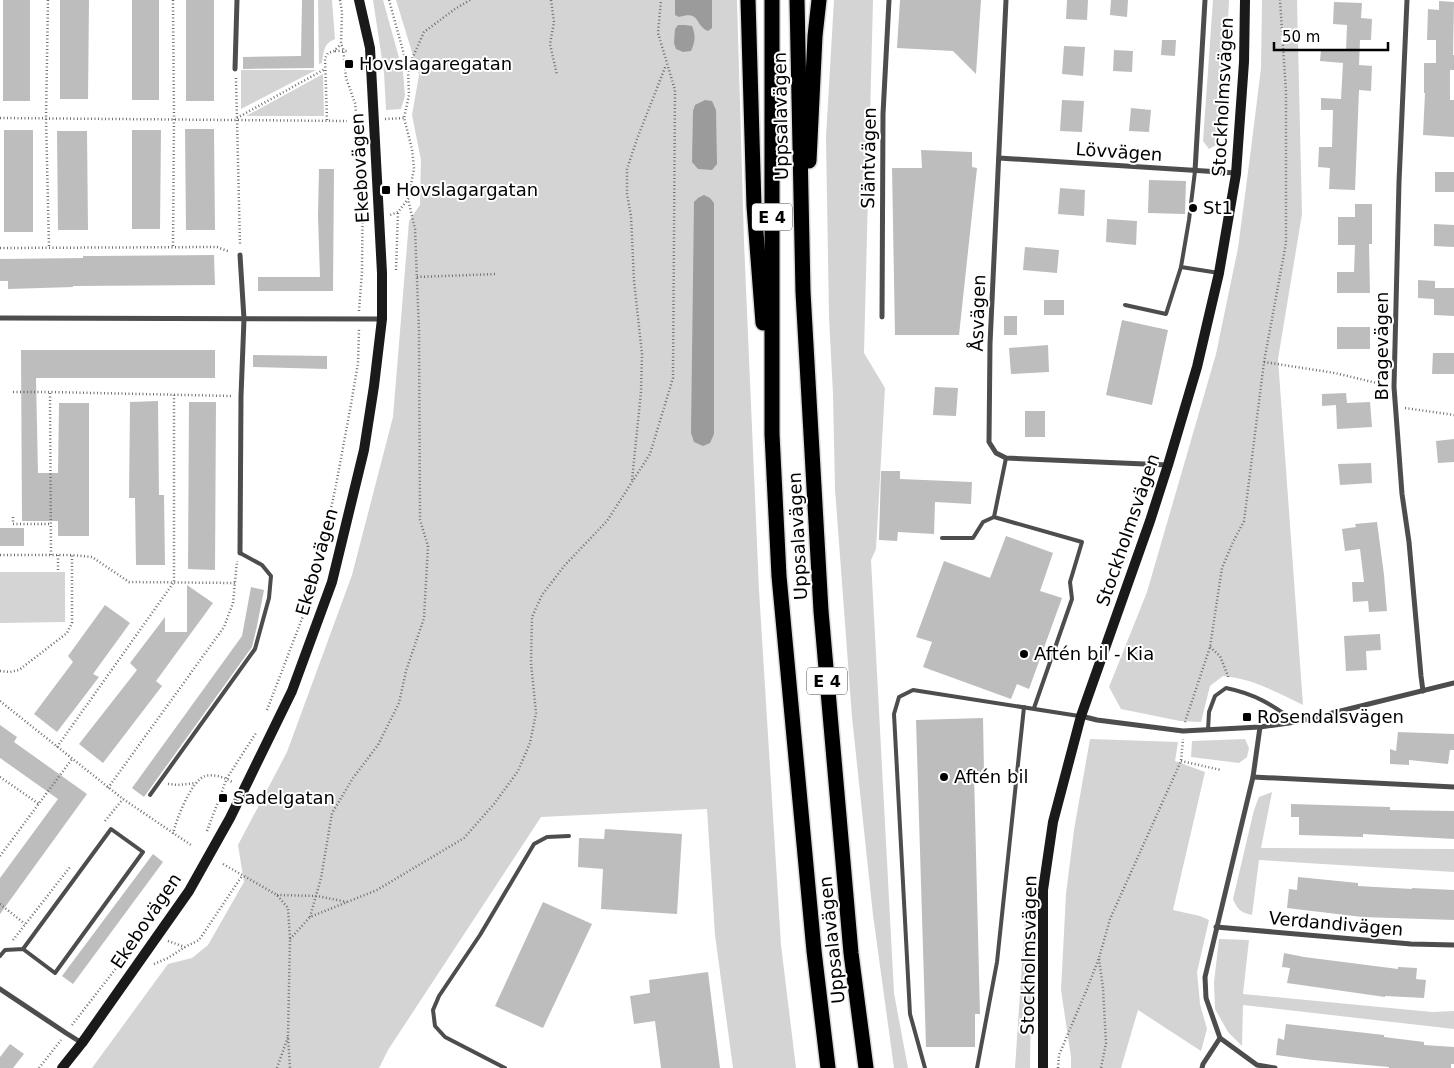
<svg xmlns="http://www.w3.org/2000/svg" width="1454" height="1068" font-family="'DejaVu Sans',sans-serif">
	<style>
		.green { fill: #d4d4d4 }
		.water { fill: #9b9b9b }
		.building { fill: #bdbdbd }
		.lines { fill: none; stroke-linecap: round; stroke-linejoin: round }
		.highway-casing { stroke: #dbdbdb; stroke-width: 18 }
		.path { stroke: #6f6f6f; stroke-width: 2.5; stroke-dasharray: 1 2.5; stroke-linecap: butt }
		.lane { stroke: #4d4d4d; stroke-width: 4 }
		.street { stroke: #4d4d4d; stroke-width: 5 }
		.secondary { stroke: #1a1a1a; stroke-width: 10 }
		.highway { stroke: #000; stroke-width: 15 }
		.poi-dot { fill: #000; stroke: #fff; stroke-width: 2 }
		.labels { text-anchor: middle; stroke-width: 4; stroke-linejoin: round; paint-order: stroke }
		.shield { fill: #fff; stroke: #4c4c4c; stroke-width: 1 }
		.shield-label { font-size: 16px; font-weight: bold; fill: #000 }
		.poi-label { font-size: 18px; fill: #000; stroke: #fff; text-anchor: start }
		.street-label { font-size: 18px; fill: #000; stroke: #fff }
	</style>
	<rect width="100%" height="100%" fill="#fff"/>
	<!-- green -->
	<g class="green">
		<path d="M 318,0 L 332,0 L 335,39 C 323,44 324,51 322,63 L 319,64 Z"/>
		<path d="M 373,0 L 383,0 L 403,72 L 405,96 L 401,109 L 386,110 L 384,73 Z"/>
		<path d="M 396,0 L 737,0 L 744,242 L 759,590 L 781,945 L 796,1068 L 733,1068 L 715,935 L 707,809 L 541,817 L 388,1050 L 379,1068 L 92,1068 L 168,964 L 192,958 L 208,945 L 244,882 L 238,845 L 287,752 L 352,575 L 393,417 L 409,221 L 420,205 L 421,160 L 412,115 L 419,75 Z"/>
		<path d="M 834,0 L 873,0 L 864,353 L 885,388 L 876,549 L 871,560 L 894,993 L 908,1068 L 894,1068 L 873,915 L 852,717 L 835,489 L 833,394 L 829,317 L 826,137 Z"/>
		<path d="M 1213,0 L 1229,0 L 1226,61 L 1221,135 L 1216,145 L 1209,149 L 1203,141 Z"/>
		<path d="M 1262,0 L 1297,0 L 1302,214 L 1278,359 L 1303,705 C 1278,693 1251,678 1223,676 L 1210,686 L 1201,722 L 1180,721 L 1121,709 L 1109,687 L 1147,592 L 1216,354 L 1238,248 L 1251,149 L 1261,68 Z"/>
		<path d="M 241,70 L 316,70 L 241,109 Z"/>
		<path d="M 323,74 L 324,116 L 246,116 Z"/>
		<path d="M 0,572 L 65,572 L 65,622 L 0,623 Z"/>
		<path d="M 1090,739 L 1178,742 L 1175,761 L 1205,772 L 1173,910 L 1200,916 L 1209,920 L 1197,972 L 1200,1004 L 1207,1029 L 1201,1051 L 1138,1010 L 1121,1068 L 1071,1068 L 1071,1057 L 1061,990 L 1066,894 L 1074,830 Z"/>
		<path d="M 1245,739 L 1249,748 L 1247,757 L 1239,763 L 1191,757 L 1192,741 Z"/>
		<path d="M 1272,792 L 1261,848 L 1454,849 L 1454,872 L 1259,860 L 1252,915 C 1240,912 1238,910 1233,899 L 1254,810 L 1259,797 Z"/>
		<path d="M 1027,889 L 1032,919 L 1030,1068 L 1015,1068 Z"/>
		<path d="M 1219,939 L 1249,940 L 1243,994 L 1432,1012 L 1454,1011 L 1454,1029 L 1243,1005 L 1242,1046 L 1228,1032 L 1215,1009 L 1214,982 Z"/>
	</g>
	<!-- water -->
	<g class="water">
		<path d="M 675,0 L 712,0 L 712,28 L 708,31 C 694,25 701,10 679,17 L 675,15 Z"/>
		<path d="M 678,25 L 685,25 L 692,26 C 696,36 695,42 691,51 L 683,52 L 676,49 L 674,43 L 675,29 Z"/>
		<path d="M 705,100 L 712,101 L 716,110 L 717,164 L 712,170 L 698,169 L 692,162 L 693,111 L 695,105 Z"/>
		<path d="M 704,195 L 710,198 L 714,203 L 714,434 L 710,443 L 703,446 L 694,442 L 691,433 L 694,202 L 698,198 Z"/>
	</g>
	<!-- building -->
	<g class="building">
		<rect x="3" y="0" width="27" height="101"/>
		<path d="M 60,0 L 89,0 L 88,99 L 60,99 Z"/>
		<rect x="132" y="0" width="27" height="100"/>
		<rect x="186" y="0" width="28" height="101"/>
		<path d="M 302,0 L 314,0 L 314,68 L 243,69 L 243,57 L 301,56 Z"/>
		<path d="M 900,0 L 981,0 L 976,74 L 953,51 L 897,48 Z"/>
		<path d="M 1067,0 L 1088,0 L 1087,20 L 1066,19 Z"/>
		<path d="M 1111,0 L 1128,0 L 1127,17 L 1110,15 Z"/>
		<path d="M 1439,1 L 1454,2 L 1453,55 L 1454,55 L 1454,70 L 1450,70 L 1450,100 L 1454,100 L 1454,137 L 1423,135 L 1425,93 L 1424,93 L 1424,63 L 1436,63 L 1436,40 L 1427,40 L 1428,9 L 1439,10 Z"/>
		<path d="M 1334,2 L 1362,3 L 1361,18 L 1372,19 L 1371,40 L 1360,40 L 1359,65 L 1372,66 L 1371,91 L 1359,90 L 1355,190 L 1329,189 L 1330,168 L 1318,167 L 1319,147 L 1332,147 L 1333,110 L 1321,110 L 1321,98 L 1341,99 L 1343,63 L 1320,61 L 1321,50 L 1346,51 L 1347,25 L 1333,24 Z"/>
		<path d="M 1162,40 L 1176,40 L 1175,56 L 1161,55 Z"/>
		<path d="M 1064,46 L 1085,47 L 1083,76 L 1062,74 Z"/>
		<path d="M 1114,50 L 1133,51 L 1132,72 L 1113,71 Z"/>
		<path d="M 1062,100 L 1084,101 L 1082,132 L 1060,131 Z"/>
		<path d="M 1131,108 L 1151,110 L 1149,132 L 1129,131 Z"/>
		<path d="M 185,129 L 214,129 L 215,230 L 186,230 Z"/>
		<rect x="4" y="130" width="29" height="102"/>
		<path d="M 132,130 L 161,130 L 160,229 L 132,229 Z"/>
		<path d="M 57,131 L 87,131 L 88,230 L 58,230 Z"/>
		<path d="M 921,150 L 972,152 L 972,167 L 977,168 L 959,335 L 895,335 L 892,168 L 922,168 Z"/>
		<path d="M 319,169 L 334,169 L 333,291 L 258,291 L 258,277 L 320,277 L 318,216 Z"/>
		<rect x="1435" y="172" width="19" height="20"/>
		<path d="M 1149,180 L 1186,181 L 1185,214 L 1148,213 Z"/>
		<path d="M 1060,188 L 1085,190 L 1084,216 L 1058,214 Z"/>
		<path d="M 1355,204 L 1372,204 L 1372,244 L 1369,244 L 1370,293 L 1337,293 L 1337,272 L 1354,272 L 1355,245 L 1338,245 L 1338,217 L 1355,217 Z"/>
		<path d="M 1107,219 L 1137,221 L 1136,245 L 1106,242 Z"/>
		<path d="M 1434,224 L 1454,225 L 1454,247 L 1434,246 Z"/>
		<path d="M 1025,247 L 1059,250 L 1057,273 L 1023,270 Z"/>
		<path d="M 214,255 L 215,285 L 73,286 L 73,287 L 8,289 L 8,281 L 0,281 L 0,259 L 83,258 L 83,256 L 95,256 Z"/>
		<path d="M 1418,280 L 1435,281 L 1435,288 L 1454,288 L 1454,316 L 1434,315 L 1434,299 L 1418,298 Z"/>
		<rect x="1044" y="300" width="20" height="15"/>
		<rect x="1004" y="316" width="13" height="19"/>
		<path d="M 1122,320 L 1168,330 L 1152,405 L 1106,395 Z"/>
		<rect x="1337" y="327" width="33" height="22"/>
		<path d="M 1048,345 L 1049,372 L 1011,374 L 1009,348 Z"/>
		<path d="M 21,350 L 215,350 L 215,378 L 36,378 L 38,473 L 58,473 L 59,403 L 89,403 L 89,536 L 58,536 L 58,521 L 22,521 Z"/>
		<path d="M 1433,353 L 1454,353 L 1454,374 L 1432,374 Z"/>
		<path d="M 253,355 L 327,356 L 327,369 L 253,367 Z"/>
		<path d="M 935,387 L 958,388 L 956,416 L 933,415 Z"/>
		<path d="M 1346,393 L 1347,403 L 1370,402 L 1372,427 L 1337,429 L 1336,405 L 1322,406 L 1322,394 Z"/>
		<path d="M 158,401 L 159,495 L 164,495 L 165,565 L 136,565 L 135,498 L 129,498 L 130,402 Z"/>
		<path d="M 189,402 L 216,402 L 215,570 L 188,569 Z"/>
		<rect x="1025" y="411" width="20" height="26"/>
		<path d="M 1454,439 L 1454,462 L 1438,463 L 1436,441 Z"/>
		<path d="M 1371,463 L 1372,483 L 1340,485 L 1338,464 Z"/>
		<path d="M 881,471 L 900,471 L 900,479 L 972,482 L 971,504 L 935,502 L 934,534 L 898,532 L 897,541 L 879,540 Z"/>
		<path d="M 1377,522 L 1384,575 L 1387,611 L 1369,612 L 1368,601 L 1353,602 L 1352,582 L 1364,582 L 1360,549 L 1345,551 L 1342,529 L 1356,527 L 1355,524 Z"/>
		<rect x="0" y="528" width="24" height="18"/>
		<path d="M 1006,536 L 1053,553 L 1040,591 L 1062,598 L 1029,689 L 1017,684 L 1011,699 L 923,667 L 932,642 L 916,637 L 944,561 L 990,578 Z"/>
		<path d="M 187,585 L 213,603 L 156,681 L 162,686 L 103,763 L 79,744 L 137,670 L 130,663 L 165,617 L 165,632 L 187,632 Z"/>
		<path d="M 251,587 L 264,590 L 257,626 L 252,647 L 144,797 L 132,788 L 242,636 Z"/>
		<path d="M 105,605 L 130,623 L 93,674 L 99,677 L 57,732 L 34,714 L 73,662 L 68,656 Z"/>
		<path d="M 1380,634 L 1381,650 L 1366,651 L 1367,670 L 1346,671 L 1344,636 Z"/>
		<path d="M 983,718 L 984,773 L 974,774 L 980,1014 L 975,1014 L 975,1047 L 926,1047 L 916,720 Z"/>
		<path d="M 0,725 L 17,737 L 14,742 L 87,794 L 0,914 L 0,878 L 58,799 L 0,758 Z"/>
		<path d="M 1398,732 L 1454,734 L 1454,750 L 1450,750 L 1448,764 L 1409,760 L 1409,765 L 1390,764 L 1390,749 L 1396,751 Z"/>
		<path d="M 1291,804 L 1390,807 L 1390,810 L 1454,811 L 1454,839 L 1363,834 L 1363,837 L 1299,835 L 1299,817 L 1291,817 Z"/>
		<path d="M 605,829 L 682,834 L 677,914 L 601,909 L 603,869 L 578,867 L 579,838 L 604,839 Z"/>
		<path d="M 153,854 L 163,862 L 73,984 L 62,976 Z"/>
		<path d="M 1298,877 L 1358,883 L 1358,886 L 1412,889 L 1412,888 L 1454,890 L 1454,920 L 1362,917 L 1287,908 L 1289,889 L 1297,890 Z"/>
		<path d="M 543,902 L 592,924 L 543,1028 L 495,1006 Z"/>
		<path d="M 1284,953 L 1304,957 L 1398,969 L 1398,967 L 1417,968 L 1416,979 L 1426,980 L 1424,998 L 1385,996 L 1385,997 L 1287,983 L 1290,968 L 1282,967 Z"/>
		<path d="M 708,972 L 720,1068 L 661,1068 L 655,1021 L 634,1024 L 630,996 L 650,993 L 649,980 Z"/>
		<path d="M 1286,1024 L 1384,1035 L 1384,1037 L 1424,1042 L 1424,1045 L 1454,1047 L 1454,1064 L 1451,1064 L 1451,1068 L 1389,1068 L 1389,1067 L 1313,1060 L 1276,1055 L 1278,1038 L 1284,1040 Z"/>
		<path d="M 10,1044 L 24,1054 L 13,1068 L 0,1068 L 0,1057 Z"/>
	</g>
	<g class="lines">
		<defs>
			<g id="highway">
				<path d="M 748,0 L 754,206 L 763,323"/>
				<path d="M 772,0 L 772,434 L 779,576 L 814,951 L 828,1068"/>
				<path d="M 797,0 L 803,292 L 821,611 L 851,953 L 866,1068"/>
				<path d="M 809,161 L 815,36 L 819,0"/>
			</g>
		</defs>
		<!-- highway casing -->
		<use href="#highway" class="highway-casing"/>
		<!-- path -->
		<g class="path">
			<path d="M 48,0 L 46,118 L 49,247"/>
			<path d="M 173,0 L 174,118 L 173,247"/>
			<path d="M 340,0 L 342,12 L 341,44 L 343,48 L 346,78 L 355,103 L 362,166"/>
			<path d="M 389,0 L 408,69 L 409,95 L 404,118 L 412,149 L 414,169 L 408,199 L 398,212 L 390,215"/>
			<path d="M 551,0 L 554,22 L 550,44 L 557,75"/>
			<path d="M 335,51 L 347,51"/>
			<path d="M 408,68 L 424,32 L 455,9 L 470,0"/>
			<path d="M 236,78 L 240,245"/>
			<path d="M 0,118 L 347,121"/>
			<path d="M 237,118 L 325,69"/>
			<path d="M 385,119 L 404,118"/>
			<path d="M 327,120 L 325,58 L 328,53 L 334,51 L 341,44"/>
			<path d="M 0,248 L 217,247 L 230,252"/>
			<path d="M 396,270 L 398,212"/>
			<path d="M 417,277 L 497,274"/>
			<path d="M 359,311 L 362,272 L 363,171"/>
			<path d="M 1264,362 L 1335,373 L 1385,385"/>
			<path d="M 13,392 L 50,392"/>
			<path d="M 1405,408 L 1454,415"/>
			<path d="M 632,480 L 641,392 L 642,354 L 634,281 L 631,216 L 627,194 L 627,169 L 637,139 L 666,65"/>
			<path d="M 13,517 L 13,524 L 50,524"/>
			<path d="M 0,555 L 72,555 L 92,557 L 129,582 L 235,583"/>
			<path d="M 51,555 L 50,392 L 232,396"/>
			<path d="M 58,555 L 58,572"/>
			<path d="M 1210,647 L 1220,656 L 1228,676 L 1228,679"/>
			<path d="M 0,671 L 10,672 L 19,670 L 67,633 L 72,623 L 72,555"/>
			<path d="M 0,701 L 123,799 L 191,845"/>
			<path d="M 267,710 L 303,616 L 319,565 L 336,485 L 350,410 L 358,363 L 359,329"/>
			<path d="M 1185,722 L 1210,647 L 1222,568 L 1233,542 L 1244,521 L 1264,362 L 1286,243 L 1286,92 L 1280,0"/>
			<path d="M 57,747 L 174,582 L 174,394"/>
			<path d="M 1181,761 L 1221,770"/>
			<path d="M 0,777 L 39,804"/>
			<path d="M 168,784 L 178,785 L 196,783"/>
			<path d="M 108,788 L 224,627 L 233,603 L 237,561"/>
			<path d="M 105,821 L 123,799"/>
			<path d="M 207,831 L 227,778 L 256,733"/>
			<path d="M 173,834 C 176,820 191,781 205,776 C 214,774 225,777 232,782"/>
			<path d="M 0,856 L 72,759"/>
			<path d="M 223,864 L 277,895 L 288,908 L 290,939 L 288,1036 L 290,1068"/>
			<path d="M 277,895 L 317,896 L 347,902"/>
			<path d="M 0,904 L 25,924"/>
			<path d="M 160,907 L 180,879"/>
			<path d="M 310,917 L 321,878 L 332,813 L 353,778 L 378,745 L 399,703 L 406,671 L 424,618 L 428,546 L 420,520 L 419,331 L 415,229 L 408,199"/>
			<path d="M 290,939 L 310,917 L 377,890 L 464,838 L 494,804 L 518,771 L 530,743 L 536,713 L 531,663 L 532,617 L 542,595 L 565,565 L 607,521 L 650,454 L 673,378 L 675,90 L 658,33 L 661,0"/>
			<path d="M 13,940 L 70,867"/>
			<path d="M 168,941 L 185,947 L 199,940 L 242,876"/>
			<path d="M 1099,959 L 1103,988 L 1106,1043 L 1101,1068"/>
			<path d="M 154,964 L 168,958 L 185,947"/>
			<path d="M 72,1025 L 131,949"/>
			<path d="M 39,1068 L 61,1040"/>
			<path d="M 277,1068 L 288,1037"/>
			<path d="M 1058,1068 L 1059,1055 L 1087,989 L 1099,958 L 1110,919 L 1181,761 L 1183,739"/>
		</g>
		<!-- lane -->
		<g class="lane">
			<path d="M 1195,171 L 1189,220 L 1181,267 L 1219,273"/>
			<path d="M 1125,305 L 1166,314 L 1181,267"/>
			<path d="M 1006,458 L 994,517 L 1082,542 L 1070,582 L 1072,599 L 1034,708"/>
			<path d="M 942,538 L 973,538 L 983,522 L 994,517"/>
			<path d="M 1208,730 L 1209,712 L 1215,696 L 1226,688 C 1256,694 1272,705 1296,722"/>
			<path d="M 150,795 L 255,649 L 269,598 L 271,576 L 262,565 L 240,553"/>
			<path d="M 0,956 L 5,950 L 23,949 L 55,973 L 143,852 L 111,829 L 23,949"/>
			<path d="M 505,1068 L 445,1037 L 435,1026 L 433,1010 L 439,996 L 480,935 L 534,844 L 547,837 L 569,836"/>
			<path d="M 925,1068 L 910,1014 L 894,714 L 899,697 L 913,690 L 1079,716"/>
			<path d="M 977,1068 L 997,962 L 1024,707"/>
		</g>
		<!-- street -->
		<g class="street">
			<path d="M 1006,0 L 990,344 L 989,442 L 996,453 L 1006,458 L 1168,465"/>
			<path d="M 1407,0 L 1399,182 L 1394,387 L 1402,494 L 1409,542 L 1421,676 L 1423,691"/>
			<path d="M 235,69 L 237,0"/>
			<path d="M 999,158 L 1236,173"/>
			<path d="M 1195,171 L 1205,0"/>
			<path d="M 882,317 L 883,114 L 889,0"/>
			<path d="M 0,318 L 382,319"/>
			<path d="M 240,553 L 241,396 L 244,319 L 240,255"/>
			<path d="M 1081,716 L 1097,720 L 1183,731 L 1260,727 L 1296,722 L 1454,683"/>
			<path d="M 1260,727 L 1253,777 L 1205,977 L 1206,998 L 1220,1038 L 1257,1065 L 1275,1068"/>
			<path d="M 1253,777 L 1454,787"/>
			<path d="M 1216,927 L 1411,944 L 1454,945"/>
			<path d="M 0,989 L 66,1033 L 82,1043"/>
			<path d="M 1202,1068 L 1203,1064 L 1220,1038"/>
		</g>
		<!-- secondary -->
		<g class="secondary">
			<path d="M 62,1068 L 82,1043 L 189,891 L 230,818 L 292,691 L 332,582 L 364,450 L 374,386 L 382,319 L 382,273 L 370,48 L 359,0"/>
			<path d="M 1043,1068 L 1043,890 L 1053,822 L 1081,716 L 1150,521 L 1168,465 L 1197,367 L 1219,273 L 1236,174 L 1244,62 L 1245,0"/>
		</g>
		<!-- highway -->
		<use href="#highway" class="highway"/>
	</g>
	<!-- markers -->
	<g class="poi-dot">
		<rect x="344" y="59" width="10" height="10" rx="2.5"/>
		<rect x="381" y="185" width="10" height="10" rx="2.5"/>
		<circle cx="1193" cy="208" r="5"/>
		<circle cx="1024" cy="654" r="5"/>
		<rect x="1242" y="712" width="10" height="10" rx="2.5"/>
		<circle cx="944" cy="777" r="5"/>
		<rect x="218" y="793" width="10" height="10" rx="2.5"/>
	</g>
	<g class="labels">
		<!-- shield labels -->
		<g class="shield">
			<rect x="752" y="203.5" width="40" height="27" rx="4"/>
			<rect x="807" y="667.5" width="40" height="27" rx="4"/>
		</g>
		<g class="shield-label">
			<text x="772" y="223">E 4</text>
			<text x="827" y="687">E 4</text>
		</g>
		<!-- poi labels -->
		<g class="poi-label">
			<text x="359" y="70">Hovslagaregatan</text>
			<text x="396" y="196">Hovslagargatan</text>
			<text x="1203" y="214">St1</text>
			<text x="1034" y="660">Aftén bil - Kia</text>
			<text x="1257" y="723">Rosendalsvägen</text>
			<text x="954" y="783">Aftén bil</text>
			<text x="233" y="804">Sadelgatan</text>
		</g>
		<!-- street labels -->
		<g class="street-label">
			<text transform="translate(1223 97) rotate(-87)" y="6">Stockholmsvägen</text>
			<text transform="translate(781 116) rotate(-91)" y="6">Uppsalavägen</text>
			<text transform="translate(1119 152) rotate(4)" y="6">Lövvägen</text>
			<text transform="translate(869 158) rotate(-89)" y="6">Släntvägen</text>
			<text transform="translate(360 168) rotate(-93)" y="6">Ekebovägen</text>
			<text transform="translate(978 313) rotate(-88)" y="6">Åsvägen</text>
			<text transform="translate(1382 346) rotate(-90)" y="6">Bragevägen</text>
			<text transform="translate(1128 530) rotate(-71)" y="6">Stockholmsvägen</text>
			<text transform="translate(798 536) rotate(-93)" y="6">Uppsalavägen</text>
			<text transform="translate(317 562) rotate(-74)" y="6">Ekebovägen</text>
			<text transform="translate(146 921) rotate(-56)" y="6">Ekebovägen</text>
			<text transform="translate(1336 924) rotate(5)" y="6">Verdandivägen</text>
			<text transform="translate(832 940) rotate(-96)" y="6">Uppsalavägen</text>
			<text transform="translate(1029 955) rotate(-89)" y="6">Stockholmsvägen</text>
		</g>
	</g>
	<!-- scale -->
	<path d="M1274 42v8h114v-8" fill="none" stroke="#000000" stroke-width="2.5"/>
	<text x="1282" y="42" font-size="15" fill="#000000" stroke="#ffffff" stroke-width="4" paint-order="stroke">50 m</text>
</svg>
